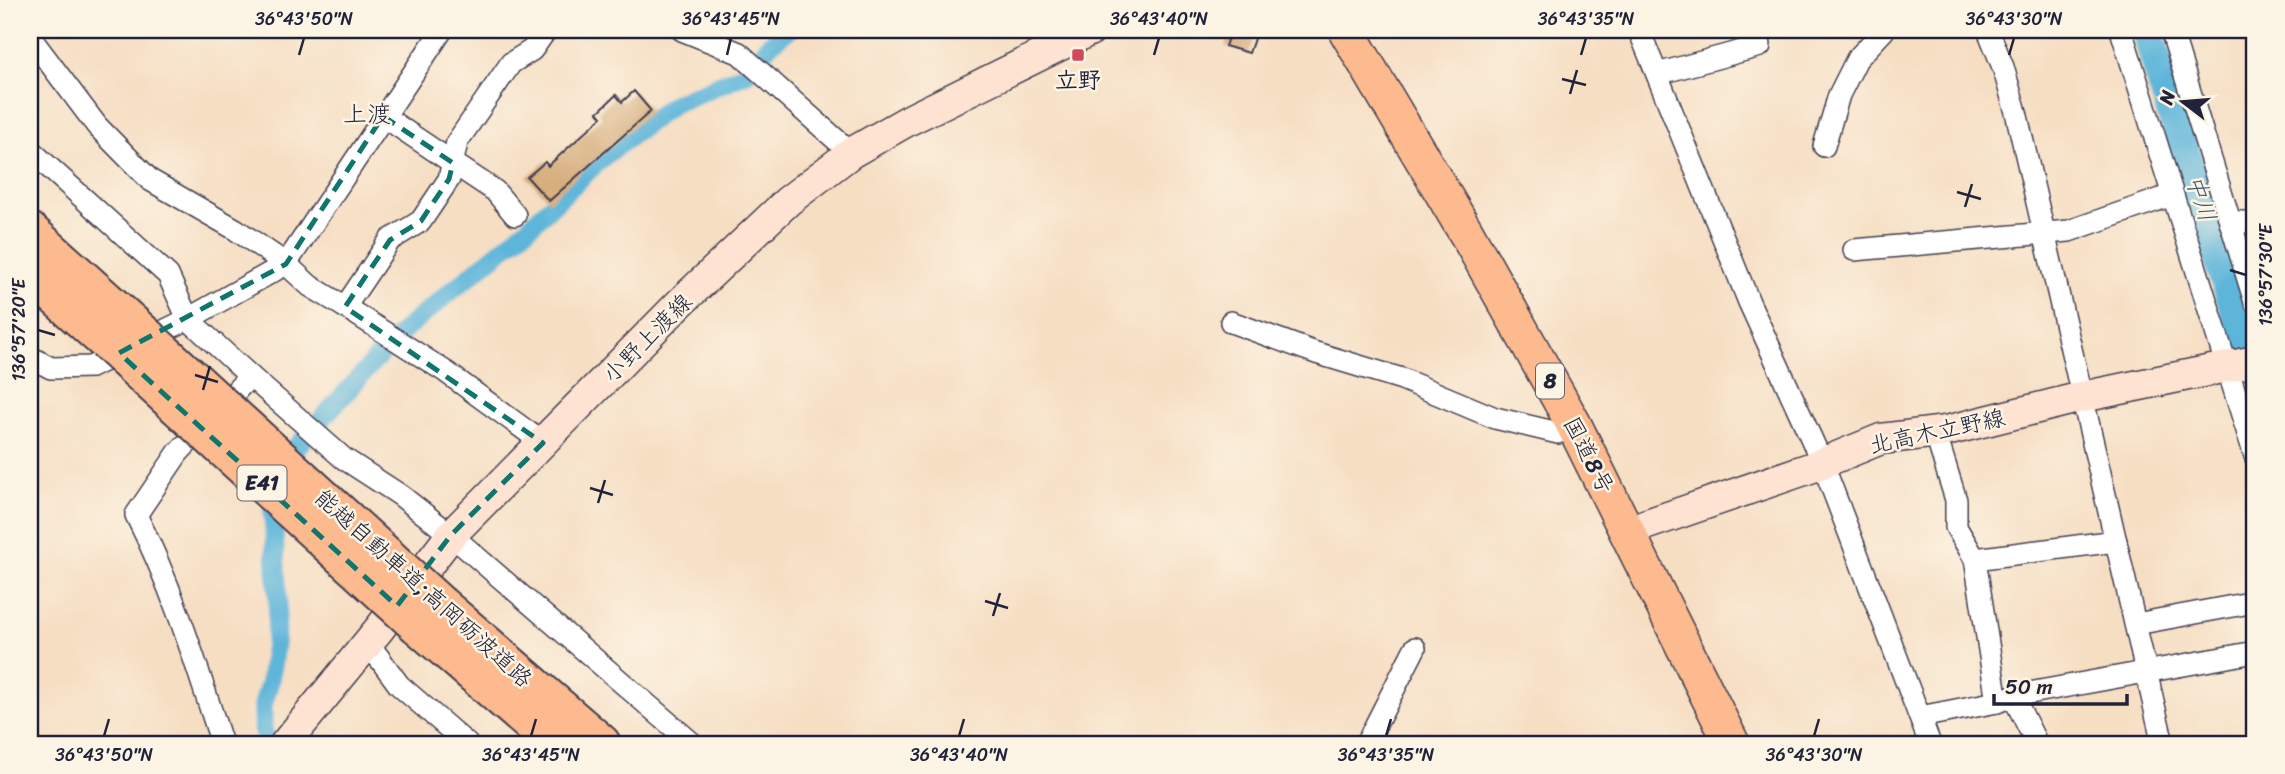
<svg xmlns="http://www.w3.org/2000/svg" width="2285" height="774" font-family="Sriracha,'Klee One',sans-serif">
	<style>
		.lines { fill: none; stroke-linecap: round; stroke-linejoin: round }
		.canal { stroke: #5db5da; stroke-width: 19 }
		.river { stroke: #5db5da; stroke-width: 32 }
		.building { fill: #d7ad7d }
		.minor-casing { stroke: #423e4f; stroke-width: 24 }
		.secondary-casing { stroke: #423e4f; stroke-width: 33 }
		.trunk-casing { stroke: #423e4f; stroke-width: 38 }
		.motorway-casing { stroke: #423e4f; stroke-width: 42 }
		.minor { stroke: #fff; stroke-width: 21 }
		.secondary { stroke: #fee3d2; stroke-width: 30 }
		.trunk { stroke: #fcba8e; stroke-width: 35 }
		.motorway { stroke: #fcba8e; stroke-width: 38 }
		.motorway-bridge-casing { stroke: #423e4f; stroke-width: 42; stroke-linecap: butt }
		.motorway-bridge { stroke: #fcba8e; stroke-width: 38 }
		.marked { fill: none; stroke: #0f766e; stroke-width: 5; stroke-dasharray: 14 9; stroke-linejoin: round }
		.ticks { fill: none; stroke: #22223b; stroke-width: 2.5 }
		.poi-dot { fill: #d1495b; stroke: #fcf5e5; stroke-width: 2.5 }
		.labels { text-anchor: middle; stroke-width: 5; stroke-linejoin: round; paint-order: stroke }
		.shield { fill: #fcf5e5; stroke: #63616e; stroke-width: 2 }
		.shield-label { font-size: 21px; font-weight: bold; fill: #22223b }
		.poi-label { font-size: 23px; font-weight: bold; fill: #22223b; stroke: #fcf5e5 }
		.street-label { font-size: 23px; fill: #22223b; stroke: #fcf5e5 }
		.neighbourhood-label { font-size: 24px; fill: #22223b; stroke: #fcf5e5 }
		.water-label { font-size: 24px; font-style: italic; fill: #375573; stroke: #fcf5e5 }
		.neatline { fill: none; stroke: #22223b; stroke-width: 2.5 }
		.ticks-label { font-size: 18px; text-anchor: middle; fill: #22223b }
	</style>
	<rect width="100%" height="100%" fill="#fcf5e5"/>
	<filter id="ink" filterUnits="userSpaceOnUse"><feTurbulence type="fractalNoise" baseFrequency=".0143" numOctaves="2"/><feDisplacementMap in="SourceGraphic" scale="14" xChannelSelector="R" yChannelSelector="G"/><feConvolveMatrix kernelMatrix="1 2 1 2 8 2 1 2 1" color-interpolation-filters="sRGB"/></filter>
	<filter id="wash" filterUnits="userSpaceOnUse"><feTurbulence type="fractalNoise" baseFrequency=".00686" numOctaves="4" result="noise"/><feDisplacementMap in="SourceGraphic" scale="28" xChannelSelector="R" yChannelSelector="G"/><feGaussianBlur stdDeviation="1.57" result="paint"/><feColorMatrix in="noise" values="0 0 0 0 0 0 0 0 0 0 0 0 0 0 0 0 0 1.4 0 .05"/><feComposite in="paint" operator="in"/></filter>
	<g filter="url(#wash)">
		<rect width="100%" height="100%" fill="#f6dec3"/>
		<g class="lines">
			<!-- canal -->
			<g class="canal">
				<path d="M 280,465 L 388,346 L 409,326 L 528,228 L 602,158 L 673,104 L 747,73 L 770,44 L 788,30"/>
				<path d="M 267,744 L 263,728 L 263,705 L 270,681 L 275,644 L 278,603 L 272,495"/>
			</g>
			<!-- river -->
			<path class="river" d="M 2147,30 L 2194,184 L 2255,367"/>
		</g>
		<g id="blocks">
			<!-- building -->
			<g class="building">
				<path d="M 1231,30 L 1257,30 L 1249,53 L 1225,46 Z"/>
				<path d="M 634,91 L 651,111 L 549,201 L 527,177 L 545,162 L 548,166 L 602,117 L 598,112 L 616,95 L 622,102 Z"/>
			</g>
		</g>
	</g>
	<g filter="url(#ink)">
		<use href="#blocks" fill-opacity="0" stroke="#423e4f" stroke-width="2"/>
		<g class="lines">
			<defs>
				<g id="minor">
					<path d="M 682,30 L 739,53 L 851,153"/>
					<path d="M 1639,30 L 1749,302 L 1822,462 L 1930,744"/>
					<path d="M 1988,30 L 2003,67 L 2016,112 L 2163,744"/>
					<path d="M 2121,30 L 2255,456"/>
					<path d="M 2171,30 L 2255,302"/>
					<path d="M 30,37 L 97,126 L 150,180 L 235,229 L 286,264 L 310,286 L 345,307 L 446,372 L 543,443"/>
					<path d="M 1657,74 L 1760,46 L 1758,30"/>
					<path d="M 383,116 L 495,191 L 515,215"/>
					<path d="M 1824,146 L 1839,95 L 1857,59 L 1884,30"/>
					<path d="M 30,150 L 168,275 L 188,319 L 250,376 L 343,458 L 400,495 L 451,535 L 693,744"/>
					<path d="M 2230,222 L 2255,222"/>
					<path d="M 1854,250 L 2069,231 L 2172,195"/>
					<path d="M 345,307 L 390,240 L 421,221 L 449,179 L 457,142 L 511,63 L 532,50 L 546,30"/>
					<path d="M 1231,322 L 1316,353 L 1402,379 L 1495,418 L 1558,433 L 1573,423"/>
					<path d="M 30,357 L 51,368 L 91,367 L 188,319 L 286,264 L 442,30"/>
					<path d="M 1935,432 L 1956,500 L 1956,527 L 1975,559"/>
					<path d="M 2136,624 L 2255,602"/>
					<path d="M 368,643 L 399,685 L 467,744"/>
					<path d="M 2013,696 L 2037,744"/>
					<path d="M 1997,702 L 1975,559 L 2116,541"/>
					<path d="M 1920,717 L 1997,702 L 2013,696 L 2255,652"/>
					<path d="M 222,744 C 197,667 173,588 136,515 L 178,453 L 250,376"/>
					<path d="M 1366,744 L 1415,648"/>
				</g>
				<g id="secondary">
					<path d="M 1627,531 L 1810,468 L 1881,439 L 1946,431 L 2082,397 L 2255,361"/>
					<path d="M 285,744 L 380,628 L 451,535 L 679,304 L 788,201 L 851,153 L 909,120 L 1091,30"/>
				</g>
				<path id="trunk" d="M 1346,30 L 1467,234 L 1573,423 L 1732,744"/>
				<g id="motorway">
					<path d="M 30,232 L 131,323"/>
					<path d="M 30,273 L 106,341"/>
					<path d="M 440,605 L 601,744"/>
					<path d="M 418,625 L 555,744"/>
				</g>
			</defs>
			<!-- minor casing -->
			<use href="#minor" class="minor-casing"/>
			<!-- secondary casing -->
			<use href="#secondary" class="secondary-casing"/>
			<!-- trunk casing -->
			<use href="#trunk" class="trunk-casing"/>
			<!-- motorway casing -->
			<use href="#motorway" class="motorway-casing"/>
			<!-- minor -->
			<use href="#minor" class="minor"/>
			<!-- secondary -->
			<use href="#secondary" class="secondary"/>
			<!-- trunk -->
			<use href="#trunk" class="trunk"/>
			<!-- motorway -->
			<use href="#motorway" class="motorway"/>
			<defs>
				<g id="motorway-bridge">
					<path d="M 131,323 L 440,605"/>
					<path d="M 106,341 L 418,625"/>
				</g>
			</defs>
			<!-- motorway-bridge casing -->
			<use href="#motorway-bridge" class="motorway-bridge-casing"/>
			<!-- motorway-bridge -->
			<use href="#motorway-bridge" class="motorway-bridge"/>
		</g>
	</g>
	<!-- marked area -->
	<path class="marked" d="M 383,116 L 453,163 L 449,179 L 421,221 L 390,240 L 345,307 L 543,443 L 451,535 L 397,606 L 119,353 L 286,264 Z"/>
	<!-- ticks -->
	<path class="ticks" d="M 299,55 L 304,38M 727,55 L 731,38M 1154,55 L 1159,38M 1581,55 L 1586,38M 2009,55 L 2014,38M 1562,79 L 1586,85M 1570,94 L 1577,70M 1957,192 L 1981,199M 1965,207 L 1972,184M 2230,270 L 2246,275M 38,330 L 55,335M 195,375 L 218,382M 203,390 L 210,366M 590,488 L 613,495M 598,503 L 605,480M 985,601 L 1008,608M 993,616 L 1000,593M 104,736 L 109,719M 531,736 L 536,719M 959,736 L 964,719M 1386,736 L 1391,719M 1814,736 L 1819,719"/>
	<!-- markers -->
	<rect class="poi-dot" x="1071" y="48" width="14" height="14" rx="3.5"/>
	<g class="labels">
		<!-- shield labels -->
		<g class="shield">
			<rect x="1536" y="363.5" width="28" height="35" rx="5"/>
			<rect x="237.5" y="465.5" width="49" height="35" rx="5"/>
		</g>
		<g class="shield-label">
			<text x="1550" y="388">8</text>
			<text x="262" y="490">E41</text>
		</g>
		<!-- poi labels -->
		<g class="poi-label">
			<text x="1078" y="88">立野</text>
		</g>
		<!-- street labels -->
		<g class="street-label">
			<text transform="translate(647 338) rotate(-45)" y="8">小野上渡線</text>
			<text transform="translate(1937 431) rotate(-12)" y="8">北高木立野線</text>
			<text transform="translate(1589 455) rotate(63)" y="8">国道8号</text>
			<text transform="translate(424 588) rotate(42)" y="8">能越自動車道;高岡砺波道路</text>
		</g>
		<!-- neighbourhood labels -->
		<g class="neighbourhood-label">
			<text x="367" y="122">上渡</text>
		</g>
		<!-- water labels -->
		<g class="water-label">
			<text transform="translate(2201 198) rotate(72)" y="8">中川</text>
		</g>
	</g>
	<!-- margin -->
	<rect width="2285" height="774" fill="none" stroke="#fcf5e5" stroke-width="77"/>
	<!-- north arrow -->
	<g transform="translate(2183 102) rotate(286)" stroke="#fcf5e5" stroke-width="5" paint-order="stroke">
	<path d="M0-5L12 26L0 18L-12 26Z" fill="#22223b"/>
	<text y="-10" font-size="19" font-weight="bold" text-anchor="middle" fill="#22223b">N</text>
	</g>
	<!-- scale -->
	<path d="M1994 694v10h133v-10" fill="none" stroke="#22223b" stroke-width="3.5"/>
	<text x="2005" y="694" font-size="21" fill="#22223b" stroke="#fcf5e5" stroke-width="5" paint-order="stroke">50 m</text>
	<rect x="38" y="38" width="2208" height="698" class="neatline"/>
	<g class="ticks-label">
		<text x="304" y="25">36°43'50"N</text>
		<text x="731" y="25">36°43'45"N</text>
		<text x="1159" y="25">36°43'40"N</text>
		<text x="1586" y="25">36°43'35"N</text>
		<text x="2014" y="25">36°43'30"N</text>
		<text transform="translate(2266 275) rotate(-90)" y="6">136°57'30"E</text>
		<text transform="translate(19 330) rotate(-90)" y="6">136°57'20"E</text>
		<text x="104" y="761">36°43'50"N</text>
		<text x="531" y="761">36°43'45"N</text>
		<text x="959" y="761">36°43'40"N</text>
		<text x="1386" y="761">36°43'35"N</text>
		<text x="1814" y="761">36°43'30"N</text>
	</g>
</svg>
